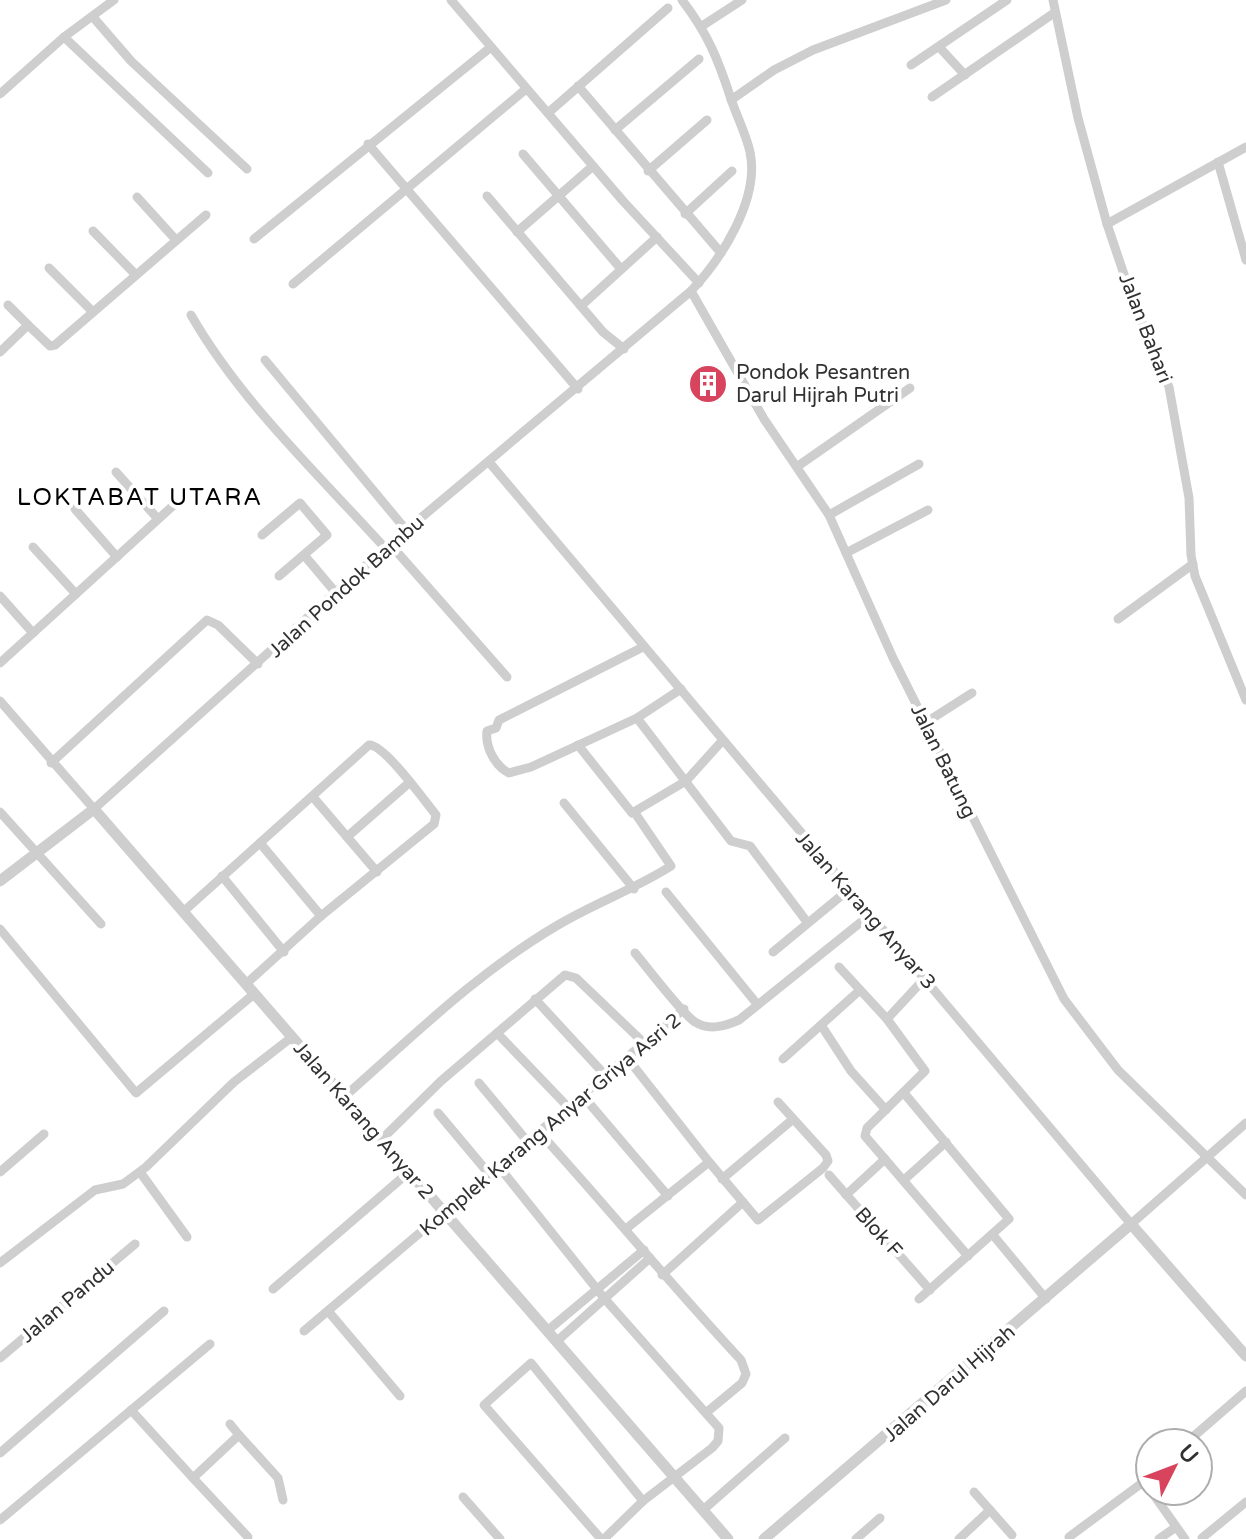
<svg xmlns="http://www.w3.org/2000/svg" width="1246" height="1539" font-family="'Varela Round',sans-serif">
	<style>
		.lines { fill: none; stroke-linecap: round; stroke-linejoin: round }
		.minor { stroke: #cecece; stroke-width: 9 }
		.tertiary { stroke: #cecece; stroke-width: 11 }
		.labels { text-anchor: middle; stroke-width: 8; stroke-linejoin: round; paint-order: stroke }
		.street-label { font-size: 20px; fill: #313131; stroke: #fff }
		.poi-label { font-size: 20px; fill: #313131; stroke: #fff; text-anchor: start }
		.quarter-label { font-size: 24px; letter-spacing: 2px; fill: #000; stroke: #fff }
	</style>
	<rect width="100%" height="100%" fill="#fff"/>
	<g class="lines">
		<!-- minor -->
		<g class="minor">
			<path d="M 451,0 L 623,201 L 699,283"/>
			<path d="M 1053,0 L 1078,118 L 1107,224 L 1133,301 L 1169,387 L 1189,498 L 1191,555 L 1195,576 L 1246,700"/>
			<path d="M 93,17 L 131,61 L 247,169"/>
			<path d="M 702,26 L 742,0"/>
			<path d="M 64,37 L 208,173"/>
			<path d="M 940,48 L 965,75"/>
			<path d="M 911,65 L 1007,0"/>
			<path d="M 578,86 L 721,253"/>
			<path d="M 0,94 L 64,37 L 114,0"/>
			<path d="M 932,97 L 1054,13"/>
			<path d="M 731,100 L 774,70 L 813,50 L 946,0"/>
			<path d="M 548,113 L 668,8"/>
			<path d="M 615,130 L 699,59"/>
			<path d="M 368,144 L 578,389"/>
			<path d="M 523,154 L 621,269"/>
			<path d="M 1218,162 L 1246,260"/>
			<path d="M 648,171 L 707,120"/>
			<path d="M 487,196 L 603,332 L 624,349"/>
			<path d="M 137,197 L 176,240"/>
			<path d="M 685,214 L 732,171"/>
			<path d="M 1107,224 L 1246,147"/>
			<path d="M 93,231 L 136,275"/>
			<path d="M 517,232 L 593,166"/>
			<path d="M 254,239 L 491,47"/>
			<path d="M 49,268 L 93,312"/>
			<path d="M 293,284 L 526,89"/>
			<path d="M 691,291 L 764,419 L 829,515 L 893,658 L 1064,999 L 1118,1070 L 1246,1195"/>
			<path d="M 581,306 L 657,237"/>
			<path d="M 191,315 C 241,402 318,474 385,548"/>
			<path d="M 28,325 L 50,346 L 55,345 L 206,215"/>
			<path d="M 0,352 L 28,325 L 8,305"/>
			<path d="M 265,360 L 407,531"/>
			<path d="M 489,462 L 1131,1224 L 1246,1123"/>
			<path d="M 798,466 L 910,388"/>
			<path d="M 116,472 L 158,519"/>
			<path d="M 75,509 L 117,557"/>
			<path d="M 829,515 L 919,464"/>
			<path d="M 262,535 L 300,503 L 327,535 L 279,576"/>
			<path d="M 390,544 L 507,677"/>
			<path d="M 33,547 L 76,594"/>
			<path d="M 846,553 L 928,510"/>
			<path d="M 304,555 L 336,593"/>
			<path d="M 0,596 L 33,633"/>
			<path d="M 1118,619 L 1193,564"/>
			<path d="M 643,647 L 499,720 L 496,728 L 487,731 C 485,747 495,766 509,773 L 531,767 L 637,718 L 681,689"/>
			<path d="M 0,663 L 176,503"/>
			<path d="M 0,701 L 94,809 L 385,548 L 691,291 C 722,258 760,199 750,152 C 746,134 737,117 731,99 C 718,59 708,34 682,0"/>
			<path d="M 637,718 L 731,841 L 750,846 L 807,922"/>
			<path d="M 925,723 L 972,693"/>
			<path d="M 578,745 L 632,813 L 686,781 L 722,741"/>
			<path d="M 51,763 L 207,620 L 218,625 L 258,664"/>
			<path d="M 313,797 L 377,872"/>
			<path d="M 564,803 L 634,889"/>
			<path d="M 0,812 L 101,924"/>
			<path d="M 347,837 L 410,782"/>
			<path d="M 260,843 L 321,916"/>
			<path d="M 222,876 L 284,952"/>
			<path d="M 666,892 L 757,1004"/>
			<path d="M 183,912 L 369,745 C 384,744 424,800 436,815 L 434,824 L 321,916 L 246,984"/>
			<path d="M 0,929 L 136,1093 L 254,994"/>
			<path d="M 773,952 L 847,891"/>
			<path d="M 635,953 C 647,967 683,1015 695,1022 C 709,1031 725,1026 739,1020 L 871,914"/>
			<path d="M 839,967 L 887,1019 L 925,1071 L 867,1128 L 865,1136 L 968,1256"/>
			<path d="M 535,999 L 606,1076"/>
			<path d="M 887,1019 L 925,978"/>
			<path d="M 821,1025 L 851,1071 L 886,1110"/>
			<path d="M 497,1033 L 569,1108"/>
			<path d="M 783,1059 L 860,990"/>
			<path d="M 479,1083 L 528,1142"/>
			<path d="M 904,1093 L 1009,1219 L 919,1299"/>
			<path d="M 583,1096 L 668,1196"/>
			<path d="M 344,1097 C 412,1037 479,971 558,925 C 595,903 635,889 671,866 L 635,813"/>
			<path d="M 438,1113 L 490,1175"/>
			<path d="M 540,1133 C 608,1208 672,1286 741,1360 L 746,1374 L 742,1383 L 707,1412"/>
			<path d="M 381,1140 L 441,1081 L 565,975 L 576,978 L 644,1043"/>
			<path d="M 709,1162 L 758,1220 L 823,1168 L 828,1161 L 826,1155 L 778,1102"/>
			<path d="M 500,1168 L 604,1298 L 719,1428 L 718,1441 L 712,1448 L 643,1501 L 604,1539"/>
			<path d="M 0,1172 L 44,1134"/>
			<path d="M 140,1172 L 187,1237"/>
			<path d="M 829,1175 L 930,1290"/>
			<path d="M 722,1179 L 792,1120"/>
			<path d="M 904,1180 L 946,1142"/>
			<path d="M 846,1195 L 885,1159"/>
			<path d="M 627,1228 L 709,1162 L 628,1059"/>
			<path d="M 993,1235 L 1046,1299"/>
			<path d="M 0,1263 L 95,1190 L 123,1184 L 146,1167 L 234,1082 L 292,1037"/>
			<path d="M 662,1275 L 743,1202"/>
			<path d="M 273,1289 L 409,1172"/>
			<path d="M 328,1311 L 400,1396"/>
			<path d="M 304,1331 L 684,1009"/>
			<path d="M 547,1331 L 644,1250"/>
			<path d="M 556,1342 L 650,1258"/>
			<path d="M 0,1358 L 135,1244"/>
			<path d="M 131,1410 L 193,1478 L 239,1435 L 278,1478 L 283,1500"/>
			<path d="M 230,1424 L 239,1435"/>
			<path d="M 1186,1443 L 1246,1391"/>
			<path d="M 0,1453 L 164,1311"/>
			<path d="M 193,1478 L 248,1537"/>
			<path d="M 1151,1491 L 1185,1539"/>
			<path d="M 974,1492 L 1012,1535"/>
			<path d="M 463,1497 L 500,1539"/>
			<path d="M 703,1510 L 785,1438"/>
			<path d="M 0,1520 L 210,1344"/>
			<path d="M 1069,1537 L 1142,1483 L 1150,1490"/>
			<path d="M 1202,1538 L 1246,1502"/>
			<path d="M 601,1539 L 484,1405 L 531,1363 L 643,1501"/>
			<path d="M 856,1539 L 880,1518"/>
			<path d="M 959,1539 L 990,1510"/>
			<path d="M 1159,1539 L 1176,1527"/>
		</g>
		<!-- tertiary -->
		<g class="tertiary">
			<path d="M 0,881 L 94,809 L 728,1539"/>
			<path d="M 764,1539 L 1131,1224 L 1246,1356"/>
		</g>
	</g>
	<!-- icons -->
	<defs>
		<symbol id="building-disc" viewBox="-11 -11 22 22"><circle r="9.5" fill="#d8435d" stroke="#fff"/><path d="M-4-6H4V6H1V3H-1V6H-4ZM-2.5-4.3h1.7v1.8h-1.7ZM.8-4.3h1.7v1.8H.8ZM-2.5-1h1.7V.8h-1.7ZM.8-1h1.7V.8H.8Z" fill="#fff"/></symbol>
	</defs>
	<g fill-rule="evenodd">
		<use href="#building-disc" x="686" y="362" width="44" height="44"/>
	</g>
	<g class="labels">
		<!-- street labels -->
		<g class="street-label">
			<text transform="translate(1146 328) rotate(69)" y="7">Jalan Bahari</text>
			<text transform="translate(346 586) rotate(-42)" y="7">Jalan Pondok Bambu</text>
			<text transform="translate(944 761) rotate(64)" y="7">Jalan Batung</text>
			<text transform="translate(866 910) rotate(49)" y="7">Jalan Karang Anyar 3</text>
			<text transform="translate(364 1120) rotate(49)" y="7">Jalan Karang Anyar 2</text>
			<text transform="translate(550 1124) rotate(-40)" y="7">Komplek Karang Anyar Griya Asri 2</text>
			<text transform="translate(879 1232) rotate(48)" y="7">Blok F</text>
			<text transform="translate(67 1301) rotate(-40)" y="7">Jalan Pandu</text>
			<text transform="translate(949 1383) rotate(-41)" y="7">Jalan Darul Hijrah</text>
		</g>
		<!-- poi labels -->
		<g class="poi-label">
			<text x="736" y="379">Pondok Pesantren<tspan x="736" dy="23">Darul Hijrah Putri</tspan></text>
		</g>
		<!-- quarter labels -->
		<g class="quarter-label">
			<text x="140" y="505">LOKTABAT UTARA</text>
		</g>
	</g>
	<!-- north arrow -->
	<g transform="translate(1174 1467) rotate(48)"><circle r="38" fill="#ffffff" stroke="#adadad" stroke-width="2"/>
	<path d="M0-6L14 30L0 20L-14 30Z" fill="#d8435d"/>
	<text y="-12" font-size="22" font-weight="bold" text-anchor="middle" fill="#313131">U</text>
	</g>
</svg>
